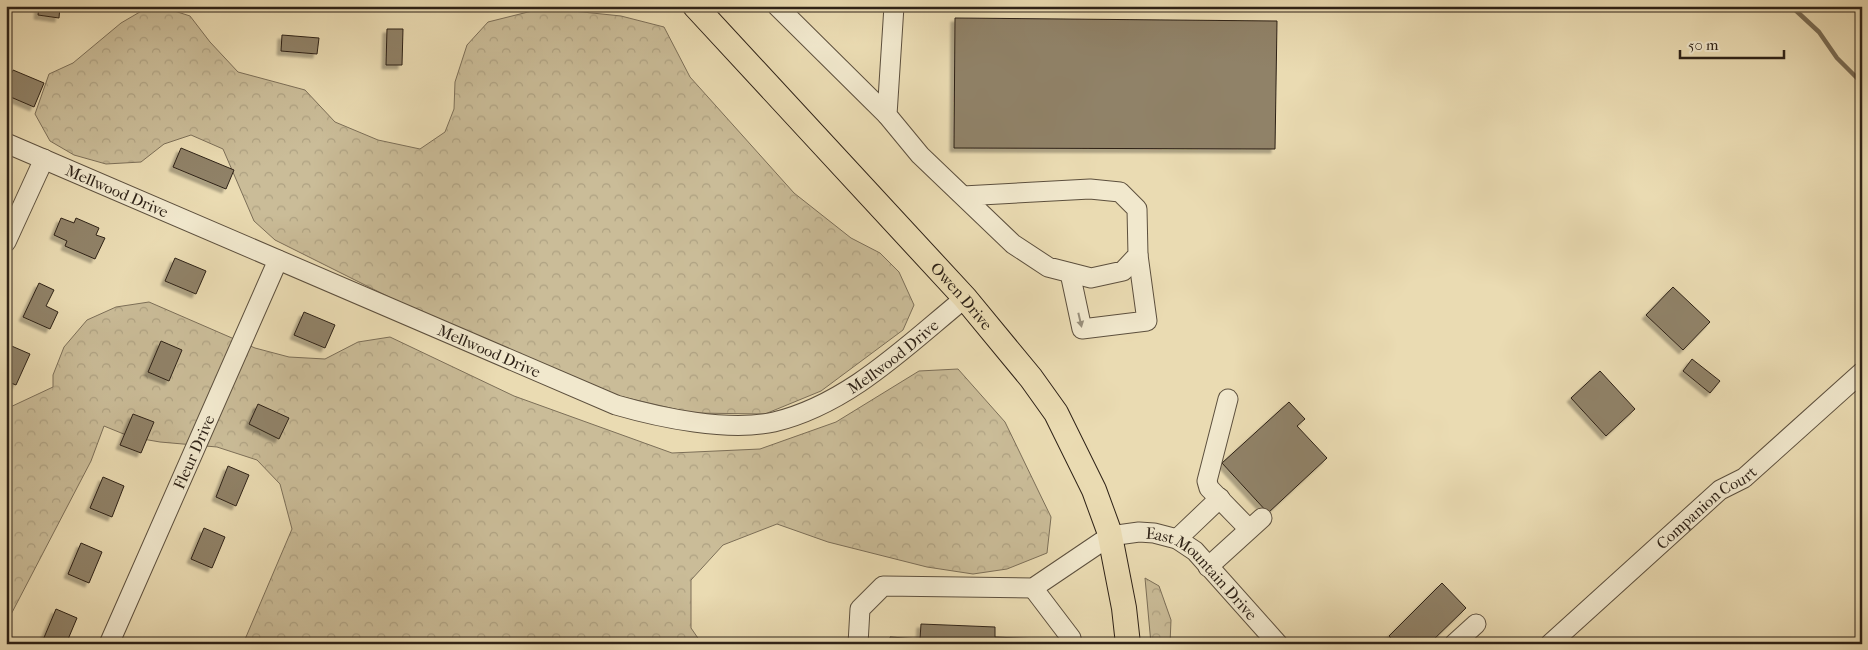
<svg xmlns="http://www.w3.org/2000/svg" width="1868" height="650" font-family="'IM FELL French Canon',serif">
	<style>
		.forest { fill: url(#forest-crowns); stroke: #7c6f58 }
		.lines { fill: none; stroke-linecap: round; stroke-linejoin: round }
		.stream { stroke: #786b54; stroke-width: 4.5 }
		.building { fill: #908268; stroke: #2e2217; filter: url(#shadow) }
		.minor-casing { stroke: #5d503e; stroke-width: 21 }
		.major-casing { stroke: #2e2217; stroke-width: 26 }
		.minor { stroke: #f1e8cd; stroke-width: 19 }
		.major { stroke: #eadbb2; stroke-width: 24 }
		.oneway { fill: #998f7b }
		.labels { text-anchor: middle; stroke-width: 4; stroke-linejoin: round; paint-order: stroke }
		.street-label { font-size: 16px; fill: #2e2217; stroke: #f1e8cd }
	</style>
	<defs>
		<pattern id="forest-crowns" width="20" height="18" patternUnits="userSpaceOnUse" patternTransform="scale(1.25)"><rect width="20" height="18" fill="#cabc98"/><path d="M2 6a3 3 0 1 1 6 0M12 15a3 3 0 1 1 6 0" fill="none" stroke="#aea182"/></pattern>
		<filter id="shadow"><feDropShadow dx="-4" dy="4" stdDeviation="1" flood-color="#0004"/></filter>
	</defs>
	<rect width="100%" height="100%" fill="#eadbb2"/>
	<filter id="stains"><feTurbulence type="fractalNoise" baseFrequency=".004" numOctaves="4"/><feColorMatrix values="0 0 0 0 .2 0 0 0 0 .09 0 0 0 0 .02 0 0 0 .5 -.17"/></filter>
	<radialGradient id="worn" r=".72"><stop offset=".6" stop-color="#630" stop-opacity="0"/><stop offset="1" stop-color="#630" stop-opacity=".3"/></radialGradient>
	<!-- forest -->
	<g class="forest">
		<path d="M 150,6 L 159,6 L 190,16 L 210,42 L 238,72 L 305,90 L 335,122 L 378,140 L 420,149 L 445,132 L 454,109 L 455,82 L 467,45 L 488,22 L 544,8 L 621,16 L 664,27 L 690,77 L 794,193 L 851,238 L 880,253 L 899,272 L 914,305 L 903,330 L 821,391 L 765,414 L 692,413 L 602,392 L 425,315 L 275,240 L 254,221 L 223,149 L 191,135 L 164,144 L 141,162 L 106,164 L 74,155 L 50,141 L 35,114 L 49,74 L 73,63 L 121,23 Z"/>
		<path d="M 149,302 L 255,348 L 289,357 L 325,359 L 358,342 L 390,337 L 514,396 L 672,453 L 760,449 L 836,422 L 919,371 L 958,369 L 1005,422 L 1051,517 L 1047,553 L 1007,569 L 973,574 L 927,567 L 828,542 L 777,524 L 723,545 L 691,580 L 691,628 L 702,644 L 243,644 L 292,529 L 280,484 L 257,460 L 217,447 L 160,442 L 131,437 L 104,426 L 91,461 L 6,624 L 6,409 L 53,387 L 53,375 L 64,347 L 87,320 L 116,307 Z"/>
		<path d="M 1145,578 L 1159,586 L 1171,620 L 1170,644 L 1151,644 Z"/>
	</g>
	<g class="lines">
		<!-- stream -->
		<path class="stream" d="M 1791,6 L 1819,32 L 1837,58 L 1862,83"/>
	</g>
	<!-- building -->
	<g class="building">
		<path d="M 39,6 L 60,6 L 59,18 L 38,15 Z"/>
		<path d="M 955,18 L 1277,21 L 1275,149 L 954,148 Z"/>
		<path d="M 387,29 L 403,29 L 402,65 L 386,65 Z"/>
		<path d="M 282,35 L 319,38 L 317,54 L 281,51 Z"/>
		<path d="M 13,70 L 44,83 L 34,107 L 6,95 L 6,86 Z"/>
		<path d="M 181,148 L 234,170 L 226,189 L 173,167 Z"/>
		<path d="M 61,218 L 74,223 L 76,218 L 99,228 L 96,235 L 105,238 L 95,259 L 65,246 L 67,241 L 54,235 Z"/>
		<path d="M 175,258 L 206,271 L 196,294 L 165,281 Z"/>
		<path d="M 39,283 L 54,290 L 46,306 L 58,312 L 50,329 L 23,317 Z"/>
		<path d="M 1673,287 L 1710,322 L 1683,350 L 1646,315 Z"/>
		<path d="M 304,312 L 335,325 L 325,348 L 294,335 Z"/>
		<path d="M 161,341 L 182,350 L 169,381 L 148,372 Z"/>
		<path d="M 7,344 L 30,354 L 16,385 L 6,381 Z"/>
		<path d="M 1692,359 L 1720,381 L 1710,393 L 1683,371 Z"/>
		<path d="M 1600,371 L 1635,409 L 1606,436 L 1571,398 Z"/>
		<path d="M 1289,402 L 1305,419 L 1297,426 L 1327,458 L 1268,513 L 1222,463 Z"/>
		<path d="M 258,404 L 289,418 L 279,439 L 249,424 Z"/>
		<path d="M 133,414 L 154,422 L 141,453 L 120,445 Z"/>
		<path d="M 228,466 L 249,475 L 236,506 L 216,497 Z"/>
		<path d="M 103,477 L 124,486 L 112,517 L 90,508 Z"/>
		<path d="M 204,528 L 225,537 L 212,568 L 191,559 Z"/>
		<path d="M 81,543 L 102,552 L 89,583 L 68,574 Z"/>
		<path d="M 1442,583 L 1466,608 L 1429,644 L 1397,644 L 1389,636 Z"/>
		<path d="M 56,609 L 77,618 L 66,644 L 53,644 L 43,640 Z"/>
		<path d="M 921,624 L 995,627 L 995,637 L 1040,639 L 1040,644 L 890,644 L 890,637 L 920,639 Z"/>
	</g>
	<g class="lines">
		<defs>
			<g id="minor">
				<path d="M 777,6 L 887,115"/>
				<path d="M 894,6 L 887,115 L 920,155 L 1013,244 L 1048,267 L 1091,278 L 1123,271 L 1138,255 L 1137,209 L 1120,192 L 1090,189 L 963,196"/>
				<path id="s1" d="M 6,143 L 616,405 C 661,418 728,432 774,422 C 849,404 906,346 965,298"/>
				<path d="M 6,242 L 44,159"/>
				<path d="M 1070,273 L 1082,329 L 1147,321 L 1138,255"/>
				<path d="M 1228,399 L 1207,481 L 1209,488 L 1249,529"/>
				<path d="M 1177,539 L 1220,498"/>
				<path d="M 1208,567 L 1262,518"/>
				<path d="M 1033,588 L 1071,638 L 1072,644"/>
				<path id="s2" d="M 109,644 L 278,260"/>
				<path id="s3" d="M 858,644 L 860,609 L 883,586 L 1033,588 L 1110,536 L 1139,532 L 1154,533 L 1177,539 L 1195,551 L 1278,644"/>
				<path d="M 1454,644 L 1476,624"/>
				<path id="s4" d="M 1550,644 L 1720,490 L 1744,478 L 1862,372"/>
			</g>
			<g id="major">
				<path id="s5" d="M 695,6 L 965,298 L 1031,378 L 1056,413 L 1094,490 L 1109,531 L 1124,608 L 1128,644"/>
			</g>
		</defs>
		<!-- minor casing -->
		<use href="#minor" class="minor-casing"/>
		<!-- major casing -->
		<use href="#major" class="major-casing"/>
		<!-- minor -->
		<use href="#minor" class="minor"/>
		<!-- major -->
		<use href="#major" class="major"/>
	</g>
	<!-- one-way arrows -->
	<defs><path id="oneway-solid" d="M-6-.8H1V-3.2L6.5 0L1 3.2V.8H-6Z" transform="scale(1.25)"/></defs>
	<use class="oneway" href="#oneway-solid" transform="translate(1080 320) rotate(77)"/>
	<g class="labels">
		<!-- street labels -->
		<g class="street-label">
			<text dy="6" stroke="none"><textPath href="#s1" startOffset="121">Mellwood Drive</textPath></text>
			<text dy="6" stroke="none"><textPath href="#s5" startOffset="394">Owen Drive</textPath></text>
			<text dy="6" stroke="none"><textPath href="#s1" startOffset="526">Mellwood Drive</textPath></text>
			<text dy="6" stroke="none"><textPath href="#s1" startOffset="961">Mellwood Drive</textPath></text>
			<text dy="6" stroke="none"><textPath href="#s2" startOffset="210">Fleur Drive</textPath></text>
			<text dy="6" stroke="none"><textPath href="#s4" startOffset="208">Companion Court</textPath></text>
			<text dy="6" stroke="none"><textPath href="#s3" startOffset="418">East Mountain Drive</textPath></text>
		</g>
	</g>
	<!-- margin -->
	<rect width="1868" height="650" fill="none" stroke="#eadbb2" stroke-width="25"/>
	<rect x="8" y="8" width="1853" height="635" fill="none" stroke="#2e2217" stroke-width="2.5"/>
	<rect x="12" y="12" width="1843" height="625" fill="none" stroke="#2e2217"/>
	<!-- scale -->
	<path d="M1680 50v8h104v-8" fill="none" stroke="#2e2217" stroke-width="2.5"/>
	<text x="1688" y="50" font-size="15" fill="#2e2217" stroke="#f1e8cd" stroke-width="4" paint-order="stroke">50 m</text>
	<rect width="100%" height="100%" filter="url(#stains)"/>
	<rect width="100%" height="100%" fill="url(#worn)"/>
</svg>
